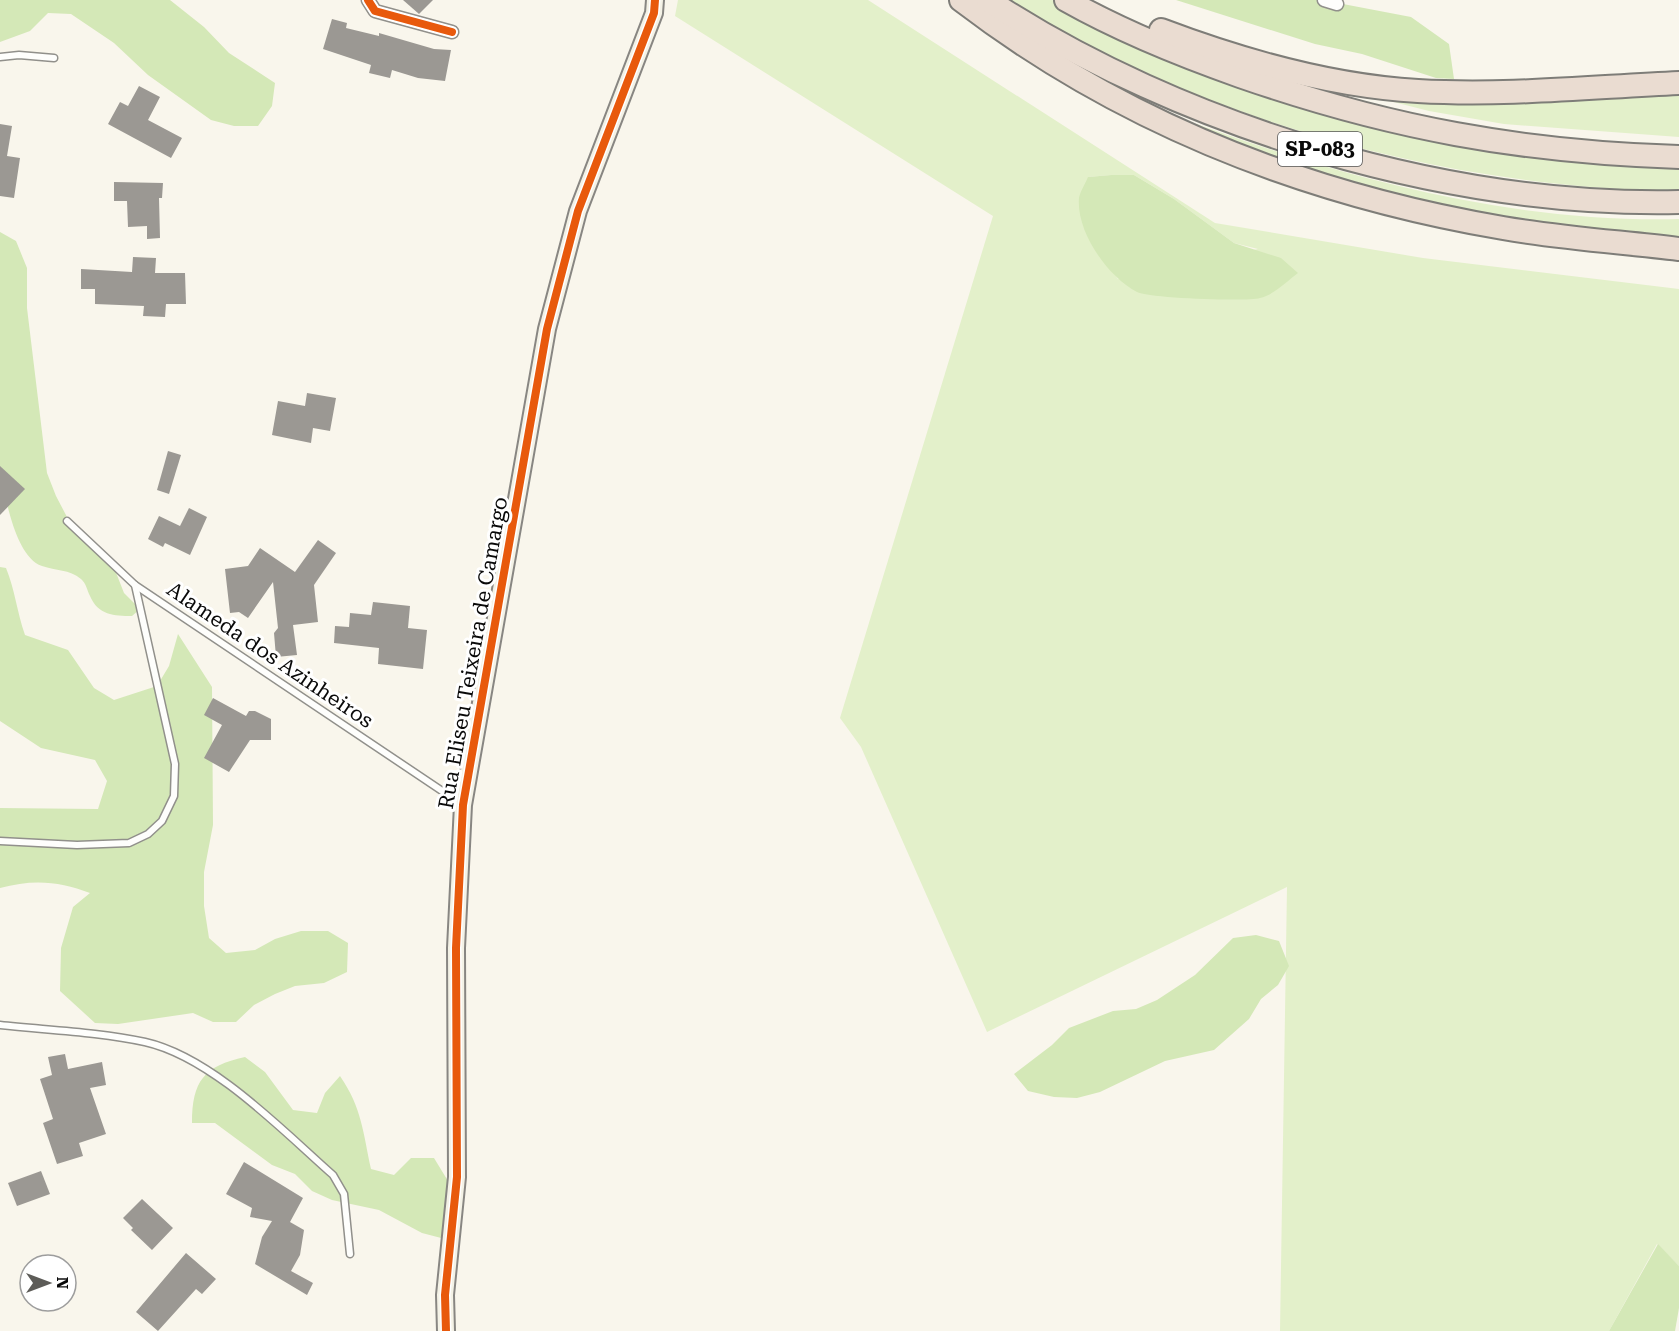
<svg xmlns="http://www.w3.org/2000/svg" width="1679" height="1331" font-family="'Roboto Serif',serif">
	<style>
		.green { fill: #e3f0ca; fill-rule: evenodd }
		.forest { fill: #d4e8b7 }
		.building { fill: #9b9893 }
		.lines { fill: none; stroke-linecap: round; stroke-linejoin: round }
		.lane-casing { stroke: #91908b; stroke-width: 9 }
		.street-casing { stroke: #91908b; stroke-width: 15 }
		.secondary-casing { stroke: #888682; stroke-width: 20 }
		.highway-casing { stroke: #7e7d78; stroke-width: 26 }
		.lane { stroke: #fefefc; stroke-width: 6 }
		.street { stroke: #fefefc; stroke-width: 12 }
		.secondary { stroke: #f4f2e6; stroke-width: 16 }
		.highway { stroke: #eadcd1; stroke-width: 22 }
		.cycleway-casing { stroke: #fff; stroke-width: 11 }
		.cycleway { stroke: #e8590c; stroke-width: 8 }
		.labels { text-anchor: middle; stroke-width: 6; stroke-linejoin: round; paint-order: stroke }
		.shield { fill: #fff; stroke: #535353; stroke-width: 1.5 }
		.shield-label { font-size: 20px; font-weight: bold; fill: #090909 }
		.street-label { font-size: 21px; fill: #090909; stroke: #fff }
	</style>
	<rect width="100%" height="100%" fill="#f9f6ec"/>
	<!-- green -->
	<g class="green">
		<path d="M 678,0 L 868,0 L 1215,223 L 1423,258 L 1679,289 L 1679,1266 L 1657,1244 L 1609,1331 L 1280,1331 L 1287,887 L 987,1032 L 861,747 L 840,718 L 993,216 L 675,16 ZM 1111,175 L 1134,175 L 1174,199 L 1234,243 L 1258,249 L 1118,279 L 1090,241 L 1088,177 Z"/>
		<path d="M 1006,0 L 1052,0 L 1295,103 L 1679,164 L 1679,192 C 1437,185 1214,124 1006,0 Z"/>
		<path d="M 1335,87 L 1679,90 L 1679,137 L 1504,124 L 1429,111 Z"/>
		<path d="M 1164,112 C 1329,174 1500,223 1679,219 L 1679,242 L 1482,218 L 1270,162 Z"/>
	</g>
	<!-- forest -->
	<g class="forest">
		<path d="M 0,0 L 170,0 L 204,27 L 229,53 L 275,83 L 272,106 L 258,126 L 234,126 L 211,120 L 148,75 L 114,43 L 71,14 L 48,13 L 30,31 L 0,42 Z"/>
		<path d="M 1176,0 L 1322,0 L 1411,17 L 1449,44 L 1454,79 L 1436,78 L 1362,54 L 1315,44 Z"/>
		<path d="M 1111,175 L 1134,175 L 1174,199 L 1234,243 L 1281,258 L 1298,273 C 1287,281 1274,295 1260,298 C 1247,302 1147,298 1137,292 C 1108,277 1076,232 1079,198 C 1080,192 1085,184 1088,177 Z"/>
		<path d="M 0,232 L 16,241 L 27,268 L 27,308 L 47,473 L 56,496 L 67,517 L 96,552 L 115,570 L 124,593 L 140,609 L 132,616 C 114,616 98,615 90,596 C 87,590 86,583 81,579 C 69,569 56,571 42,566 C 15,557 5,495 0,471 Z"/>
		<path d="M 0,567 L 6,568 C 15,590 17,612 25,635 L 68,650 L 94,688 L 114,700 L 157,686 L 169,666 L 178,634 L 212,687 L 213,825 L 204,872 L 204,906 L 209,938 L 226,953 L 255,950 L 275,939 L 301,931 L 328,931 L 348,943 L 347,972 L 324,983 L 295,986 L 275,994 L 254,1005 L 236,1022 L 213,1022 L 193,1013 L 118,1024 L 95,1023 L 60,991 L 61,948 L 73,907 L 90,893 C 60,881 32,879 0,888 L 0,808 L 98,809 L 107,781 L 95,760 L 41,748 L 0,721 Z"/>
		<path d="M 1256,935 L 1279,941 L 1289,966 L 1278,985 L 1261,999 L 1249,1019 L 1214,1050 L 1165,1061 L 1100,1092 L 1077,1098 L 1054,1097 L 1028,1091 L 1014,1074 L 1052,1045 L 1069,1028 L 1113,1011 L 1136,1009 L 1157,1000 L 1195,975 L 1233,938 Z"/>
		<path d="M 245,1057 L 265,1072 L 293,1110 L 317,1113 L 325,1093 L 340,1076 C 362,1108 363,1132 371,1169 L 394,1175 L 411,1158 L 434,1158 L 448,1181 L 445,1239 L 422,1233 L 379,1210 L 332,1200 L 312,1191 L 295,1174 L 272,1165 L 215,1123 L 192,1123 C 192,1081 204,1066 245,1057 Z"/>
		<path d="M 1658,1244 L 1679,1266 L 1679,1308 L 1675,1331 L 1609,1331 Z"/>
	</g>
	<!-- building -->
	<g class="building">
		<path d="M 403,0 L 433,0 L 419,14 Z"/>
		<path d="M 332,19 L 347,23 L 346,28 L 379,36 L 379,33 L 434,49 L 451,50 L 445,81 L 418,78 L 392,70 L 390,78 L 369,73 L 371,65 L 323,49 Z"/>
		<path d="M 139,86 L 160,97 L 148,120 L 182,138 L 171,158 L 108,124 L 120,102 L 128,106 Z"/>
		<path d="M 0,124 L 12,126 L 7,156 L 20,158 L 14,198 L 0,196 Z"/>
		<path d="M 114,182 L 163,183 L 162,198 L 159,198 L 160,238 L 147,239 L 147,226 L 128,227 L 127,201 L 114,201 Z"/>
		<path d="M 133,257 L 156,258 L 155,273 L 185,273 L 186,304 L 166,304 L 165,317 L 143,316 L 144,306 L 95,304 L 95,289 L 81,289 L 81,269 L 132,272 Z"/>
		<path d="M 307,393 L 336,398 L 330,431 L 313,428 L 311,443 L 272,435 L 278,401 L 305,406 Z"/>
		<path d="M 168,451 L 181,455 L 169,494 L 157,490 Z"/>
		<path d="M 0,466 L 25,489 L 0,515 Z"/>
		<path d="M 189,508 L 207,517 L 190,555 L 165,543 L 163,547 L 148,539 L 159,516 L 180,526 Z"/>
		<path d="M 318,540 L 336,553 L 314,585 L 318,622 L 293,625 L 297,655 L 276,657 L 274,633 L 278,628 L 273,582 L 248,618 L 239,612 L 230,613 L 225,569 L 248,566 L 260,548 L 295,572 Z"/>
		<path d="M 373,602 L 410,606 L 408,628 L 427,630 L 423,669 L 378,664 L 379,648 L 334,643 L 335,626 L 349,627 L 350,613 L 371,615 Z"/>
		<path d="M 213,698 L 246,716 L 249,711 L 255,711 L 271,719 L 271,740 L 250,740 L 229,772 L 204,758 L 222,725 L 204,715 Z"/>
		<path d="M 65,1054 L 68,1069 L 102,1062 L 106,1085 L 90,1088 L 106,1134 L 79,1143 L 83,1156 L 57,1164 L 43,1123 L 53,1119 L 40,1079 L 52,1075 L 48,1057 Z"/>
		<path d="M 244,1162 L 303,1198 L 290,1222 L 304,1230 L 300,1255 L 291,1271 L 313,1283 L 307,1295 L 255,1264 L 262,1237 L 272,1221 L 250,1217 L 252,1208 L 226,1194 Z"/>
		<path d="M 41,1171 L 50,1194 L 17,1206 L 8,1183 Z"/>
		<path d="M 142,1199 L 173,1228 L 152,1250 L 131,1230 L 133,1228 L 123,1218 Z"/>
		<path d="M 186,1253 L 216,1279 L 202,1294 L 196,1289 L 158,1331 L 136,1312 Z"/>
	</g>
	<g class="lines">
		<defs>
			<g id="lane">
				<path d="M 0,57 L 19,55 L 54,58"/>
				<path d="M 67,521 L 135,585 L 460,803"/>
				<path d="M 0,841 L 77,845 L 129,843 L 148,834 L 162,821 L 174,796 L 175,764 L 135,585"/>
				<path d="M 0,1025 C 46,1030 100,1032 145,1042 C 212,1057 282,1130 333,1175 L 344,1194 L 350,1254"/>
			</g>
			<g id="street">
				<path d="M 368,0 L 375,11 L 452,32"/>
				<path d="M 1324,0 L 1337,4"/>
			</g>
			<path id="secondary" d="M 446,1331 L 445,1295 L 457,1177 L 456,948 L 463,805 L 547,329 L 578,211 L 654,13 L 655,0"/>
			<g id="highway">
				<path d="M 961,0 C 1122,123 1304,194 1503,228 C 1561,238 1621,242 1679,249"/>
				<path d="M 988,0 C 1181,127 1447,207 1679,202"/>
				<path d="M 1066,0 C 1121,31 1180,55 1240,76 C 1389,128 1521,152 1679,157"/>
				<path d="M 1161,30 C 1243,61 1330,86 1418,91 C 1505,96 1592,87 1679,83"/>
			</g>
		</defs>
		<!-- lane casing -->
		<use href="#lane" class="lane-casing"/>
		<!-- street casing -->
		<use href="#street" class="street-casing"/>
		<!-- secondary casing -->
		<use href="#secondary" class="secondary-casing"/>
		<!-- highway casing -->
		<use href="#highway" class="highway-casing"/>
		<!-- lane -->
		<use href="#lane" class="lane"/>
		<!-- street -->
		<use href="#street" class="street"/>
		<!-- secondary -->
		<use href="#secondary" class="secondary"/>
		<!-- highway -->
		<use href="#highway" class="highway"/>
		<defs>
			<g id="cycleway">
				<path d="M 368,0 L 375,11 L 452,32"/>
				<path d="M 446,1331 L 445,1295 L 457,1177 L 456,948 L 463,805 L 547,329 L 578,211 L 654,13 L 655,0"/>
			</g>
		</defs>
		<!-- cycleway casing -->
		<use href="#cycleway" class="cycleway-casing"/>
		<!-- cycleway -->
		<use href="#cycleway" class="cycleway"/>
	</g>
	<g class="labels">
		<!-- shield labels -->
		<rect class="shield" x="1278" y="132" width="84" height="34" rx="4.5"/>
		<g class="shield-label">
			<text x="1320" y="156">SP-083</text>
		</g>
		<!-- street labels -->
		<g class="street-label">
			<text transform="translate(473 653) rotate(-80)" y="7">Rua Eliseu Teixeira de Camargo</text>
			<text transform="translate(270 655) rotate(34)" y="7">Alameda dos Azinheiros</text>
		</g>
	</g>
	<!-- north arrow -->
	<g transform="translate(48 1283) rotate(90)"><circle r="28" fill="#ffffff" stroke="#9d9d9d" stroke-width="1.5"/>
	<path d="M0-4.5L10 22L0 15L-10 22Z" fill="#5d5c58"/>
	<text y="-9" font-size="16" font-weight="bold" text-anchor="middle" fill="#090909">N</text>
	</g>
</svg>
